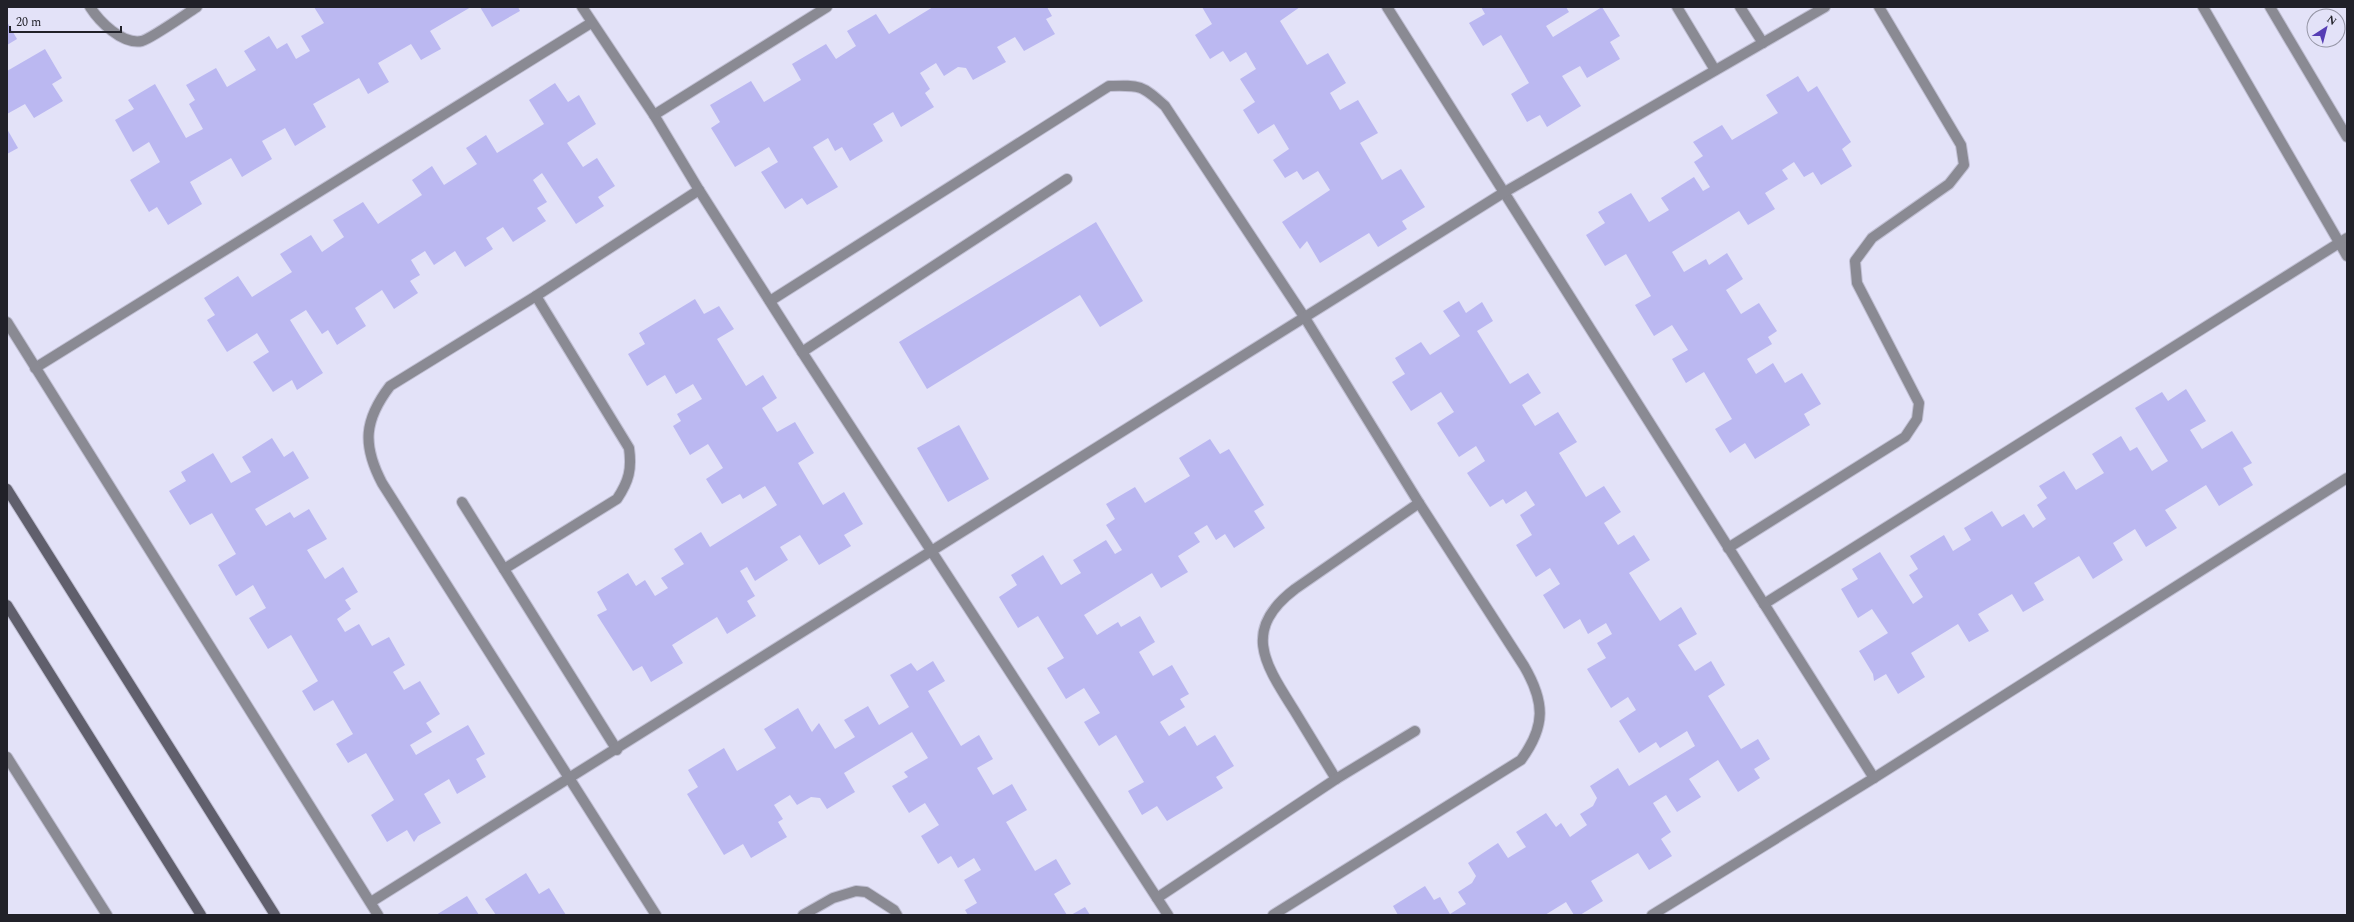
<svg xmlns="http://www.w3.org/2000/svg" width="2354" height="922" font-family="Spectral,serif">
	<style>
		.building { fill: #bbb8f1 }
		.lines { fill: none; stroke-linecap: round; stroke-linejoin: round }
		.lane-casing { stroke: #c0bfd3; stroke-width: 12 }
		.street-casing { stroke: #c0bfd3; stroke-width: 12 }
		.secondary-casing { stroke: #c0bfd3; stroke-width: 12 }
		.lane { stroke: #8a8a93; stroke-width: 10 }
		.street { stroke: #8a8a93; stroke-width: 10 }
		.secondary { stroke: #605f6c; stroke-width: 10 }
	</style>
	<rect width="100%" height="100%" fill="#e3e2f8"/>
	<!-- building -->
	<g class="building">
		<path d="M 314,7 L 471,7 L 430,31 L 441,49 L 421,60 L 411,44 L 378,63 L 389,82 L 368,94 L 359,78 L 313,104 L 326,127 L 295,146 L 285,128 L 262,141 L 272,159 L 242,177 L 231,158 L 190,182 L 202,204 L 168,225 L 157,207 L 149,212 L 130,180 L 160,162 L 149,142 L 133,152 L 115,120 L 134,109 L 128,100 L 155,84 L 186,138 L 203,129 L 189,104 L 195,100 L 186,85 L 216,68 L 227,87 L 256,70 L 244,51 L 269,36 L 277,49 L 287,43 L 296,59 L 310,51 L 301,36 L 324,23 Z"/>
		<path d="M 480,7 L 518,7 L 520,11 L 492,27 Z"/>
		<path d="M 933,7 L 1047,7 L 1052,16 L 1046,19 L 1055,34 L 1024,51 L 1015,37 L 997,47 L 1006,62 L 973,80 L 966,68 L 958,67 L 944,76 L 936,63 L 920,73 L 930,89 L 925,93 L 934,107 L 901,127 L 893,112 L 873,124 L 883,141 L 850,161 L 842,147 L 835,151 L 828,138 L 813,147 L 838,187 L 807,205 L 802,198 L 785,209 L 761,172 L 778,162 L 769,147 L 735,167 L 711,128 L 720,122 L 710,105 L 751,81 L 764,102 L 801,80 L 792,64 L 826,44 L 836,59 L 856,46 L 847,31 L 876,14 L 889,34 Z"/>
		<path d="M 1202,7 L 1300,7 L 1280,21 L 1307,65 L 1328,53 L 1346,83 L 1330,93 L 1340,110 L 1358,100 L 1378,133 L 1360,143 L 1382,180 L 1401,169 L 1425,207 L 1402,221 L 1407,229 L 1378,247 L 1369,233 L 1320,263 L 1307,241 L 1300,249 L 1282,222 L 1330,190 L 1318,171 L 1303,180 L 1297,171 L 1285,178 L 1273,160 L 1289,149 L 1274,124 L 1258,134 L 1243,110 L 1255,102 L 1240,79 L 1256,69 L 1246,52 L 1230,62 L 1223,51 L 1210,59 L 1195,35 L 1212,24 Z"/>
		<path d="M 1481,7 L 1566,7 L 1569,12 L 1546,26 L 1553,37 L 1602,7 L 1620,36 L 1610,42 L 1620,59 L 1587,78 L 1580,66 L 1562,76 L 1581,106 L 1547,127 L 1540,115 L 1527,122 L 1511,94 L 1529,83 L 1501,35 L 1483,46 L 1469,23 L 1485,14 Z"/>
		<path d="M 7,22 L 17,39 L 7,45 Z"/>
		<path d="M 45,49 L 62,78 L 52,84 L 63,101 L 34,118 L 25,104 L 7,114 L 7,71 Z"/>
		<path d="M 1798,76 L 1808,92 L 1817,86 L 1851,142 L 1842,149 L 1852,166 L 1821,185 L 1813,172 L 1804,177 L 1794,162 L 1782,170 L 1788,179 L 1765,193 L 1775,209 L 1748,225 L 1739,211 L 1672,252 L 1684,272 L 1706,259 L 1709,265 L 1727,253 L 1743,279 L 1726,290 L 1741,314 L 1759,303 L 1777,331 L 1768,337 L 1772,344 L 1747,359 L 1756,374 L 1773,363 L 1785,383 L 1802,373 L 1821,404 L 1804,414 L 1810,425 L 1755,459 L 1745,443 L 1730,453 L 1715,429 L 1732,419 L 1704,372 L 1686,383 L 1672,359 L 1688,350 L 1672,325 L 1654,336 L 1635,305 L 1651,296 L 1626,254 L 1605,266 L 1586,235 L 1605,223 L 1598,212 L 1631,193 L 1649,222 L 1669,210 L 1661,198 L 1694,177 L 1703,191 L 1710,187 L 1694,162 L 1703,156 L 1693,142 L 1722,125 L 1732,140 L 1778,113 L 1766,95 Z"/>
		<path d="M 555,83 L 568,102 L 579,95 L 596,124 L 567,143 L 583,167 L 597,158 L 615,186 L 598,197 L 604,206 L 576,224 L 542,173 L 533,180 L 547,202 L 537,208 L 546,221 L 513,242 L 503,227 L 486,238 L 493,249 L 465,267 L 455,251 L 434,265 L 425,251 L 411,260 L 420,275 L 410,281 L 418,293 L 394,309 L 382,290 L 355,308 L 366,326 L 337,345 L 328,330 L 322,334 L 306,310 L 290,320 L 323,373 L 297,390 L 292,380 L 273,392 L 253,362 L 269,352 L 257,333 L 227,352 L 207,320 L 215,315 L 204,298 L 238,276 L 252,297 L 292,272 L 280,254 L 311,235 L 322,252 L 344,237 L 333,220 L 363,202 L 378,224 L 422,195 L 412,180 L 432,166 L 444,185 L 477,164 L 466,148 L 486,135 L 497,153 L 544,124 L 529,100 Z"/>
		<path d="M 7,129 L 18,148 L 7,154 Z"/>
		<path d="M 1096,222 L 1143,301 L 1100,327 L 1080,295 L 927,389 L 899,342 Z"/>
		<path d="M 695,299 L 704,314 L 719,306 L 734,329 L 717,339 L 746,386 L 763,375 L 777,398 L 762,408 L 777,432 L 795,422 L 814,453 L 798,463 L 823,505 L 844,492 L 863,524 L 844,535 L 851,546 L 819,565 L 800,535 L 780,547 L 788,560 L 755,581 L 747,567 L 740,571 L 755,596 L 747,601 L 756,616 L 727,634 L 717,617 L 672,645 L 683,663 L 651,682 L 642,666 L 633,671 L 597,615 L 607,610 L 597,592 L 628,573 L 636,586 L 645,580 L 655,596 L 668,588 L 661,578 L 684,564 L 674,549 L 701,532 L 710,547 L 777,505 L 765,486 L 743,499 L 740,494 L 722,504 L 706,479 L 723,468 L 708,444 L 690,455 L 673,426 L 681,421 L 677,414 L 702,399 L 693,384 L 676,394 L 665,375 L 647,386 L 628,354 L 645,344 L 639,333 Z"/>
		<path d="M 1459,301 L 1466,313 L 1482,302 L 1493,321 L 1477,331 L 1510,384 L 1528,373 L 1541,393 L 1522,405 L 1535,426 L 1558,412 L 1577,442 L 1559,453 L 1586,497 L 1604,486 L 1621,512 L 1604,523 L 1618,545 L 1634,535 L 1650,560 L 1629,573 L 1660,621 L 1681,607 L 1697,634 L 1678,645 L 1695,671 L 1711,661 L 1725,685 L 1708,696 L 1741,749 L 1758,739 L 1770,759 L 1754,769 L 1760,778 L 1738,792 L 1718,760 L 1689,779 L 1701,797 L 1677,812 L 1666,795 L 1653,803 L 1671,832 L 1661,839 L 1672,856 L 1649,870 L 1638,853 L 1591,881 L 1603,901 L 1580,915 L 1574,915 L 1566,902 L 1545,915 L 1398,915 L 1393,906 L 1425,886 L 1434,900 L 1440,897 L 1450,914 L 1466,904 L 1458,892 L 1472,883 L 1476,876 L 1468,863 L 1498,843 L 1508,858 L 1526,847 L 1516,832 L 1546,813 L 1556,827 L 1561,823 L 1570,837 L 1587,825 L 1580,814 L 1593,806 L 1597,798 L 1590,786 L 1618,768 L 1629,786 L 1695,746 L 1687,731 L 1660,748 L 1656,742 L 1639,753 L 1619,721 L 1636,710 L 1628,697 L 1611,708 L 1587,669 L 1606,658 L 1597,643 L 1612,634 L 1606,623 L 1588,634 L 1580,619 L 1564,629 L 1543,595 L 1560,584 L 1550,568 L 1536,577 L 1516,545 L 1532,535 L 1520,515 L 1535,505 L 1526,491 L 1506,504 L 1503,499 L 1490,507 L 1467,473 L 1485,461 L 1476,446 L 1459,457 L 1437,423 L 1454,412 L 1441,392 L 1411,411 L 1392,382 L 1405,374 L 1395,358 L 1421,342 L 1430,355 L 1460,336 L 1443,311 Z"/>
		<path d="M 2186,389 L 2206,421 L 2190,430 L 2202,449 L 2232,431 L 2252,463 L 2243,468 L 2253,485 L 2219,506 L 2206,485 L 2165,510 L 2177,528 L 2146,547 L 2135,529 L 2113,543 L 2123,560 L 2093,579 L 2079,556 L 2034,583 L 2044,600 L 2023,612 L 2012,594 L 1978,614 L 1989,631 L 1969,642 L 1958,624 L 1911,653 L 1925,677 L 1898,694 L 1886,674 L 1874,681 L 1873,674 L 1859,651 L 1888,633 L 1872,609 L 1858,618 L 1841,589 L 1858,579 L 1852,569 L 1880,552 L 1913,604 L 1923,597 L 1909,575 L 1918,569 L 1910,556 L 1944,535 L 1953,551 L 1971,540 L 1964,528 L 1992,511 L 2002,527 L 2024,514 L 2033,528 L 2046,519 L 2037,505 L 2047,498 L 2039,486 L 2064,471 L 2076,490 L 2104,473 L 2092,454 L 2121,436 L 2130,451 L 2137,447 L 2152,471 L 2168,461 L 2135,408 L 2162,392 L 2168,401 Z"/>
		<path d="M 959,425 L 989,479 L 948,502 L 917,448 Z"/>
		<path d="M 272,438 L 284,457 L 293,451 L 309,478 L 255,509 L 266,526 L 290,512 L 294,518 L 309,509 L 327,539 L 307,550 L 325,579 L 343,567 L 358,592 L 345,600 L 351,609 L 337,619 L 345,632 L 359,624 L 372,646 L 389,637 L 405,665 L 393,672 L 404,690 L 420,681 L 440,714 L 426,723 L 432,732 L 410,745 L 416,755 L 468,725 L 485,754 L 476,759 L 486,777 L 457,794 L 449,779 L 424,794 L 441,823 L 418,836 L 414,842 L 407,830 L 387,842 L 371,815 L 394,800 L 366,753 L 348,763 L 336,744 L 353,734 L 333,700 L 314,711 L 302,691 L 318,681 L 291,635 L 268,649 L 249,618 L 266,608 L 253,585 L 236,596 L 218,565 L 236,554 L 212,513 L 190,525 L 169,491 L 186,481 L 181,472 L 213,453 L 231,483 L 251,472 L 242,457 Z"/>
		<path d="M 1210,439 L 1220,454 L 1229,449 L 1264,505 L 1254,511 L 1265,528 L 1234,548 L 1225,534 L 1216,540 L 1207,525 L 1194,533 L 1200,542 L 1178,556 L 1188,572 L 1161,588 L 1152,573 L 1084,615 L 1097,635 L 1118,622 L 1121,627 L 1140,616 L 1155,642 L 1139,652 L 1153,676 L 1172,665 L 1189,694 L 1180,699 L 1185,707 L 1160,722 L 1169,736 L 1185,726 L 1197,746 L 1215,735 L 1234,766 L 1216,777 L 1223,788 L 1167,821 L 1157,806 L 1142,815 L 1128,791 L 1144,782 L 1116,735 L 1099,746 L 1084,722 L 1100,713 L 1084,688 L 1066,699 L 1047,668 L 1064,658 L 1038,616 L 1018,628 L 999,597 L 1017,585 L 1011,575 L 1043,555 L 1061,585 L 1081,573 L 1073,560 L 1106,540 L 1115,554 L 1122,550 L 1106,525 L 1115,519 L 1106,504 L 1135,487 L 1145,503 L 1190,476 L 1179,458 Z"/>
		<path d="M 933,661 L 945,681 L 928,691 L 961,746 L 979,735 L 993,759 L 977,768 L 993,795 L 1012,784 L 1027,810 L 1006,822 L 1035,871 L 1056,859 L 1071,884 L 1054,894 L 1067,915 L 968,915 L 965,910 L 977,903 L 964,880 L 981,870 L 974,858 L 958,868 L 951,856 L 938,864 L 921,836 L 939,825 L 925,803 L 909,813 L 892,786 L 908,777 L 904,772 L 928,758 L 912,732 L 844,773 L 855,792 L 827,809 L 820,798 L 811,797 L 797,805 L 790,795 L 774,805 L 783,819 L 778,822 L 787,837 L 751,858 L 743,844 L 724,855 L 687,794 L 698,787 L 688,770 L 724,748 L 737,771 L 776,748 L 764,729 L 798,708 L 812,732 L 819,723 L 835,749 L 855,737 L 844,720 L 868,706 L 879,725 L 909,707 L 890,675 L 911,663 L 917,671 Z"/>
		<path d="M 526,873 L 539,894 L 549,888 L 566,915 L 496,915 L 485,899 Z"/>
		<path d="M 467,896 L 479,915 L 436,915 Z"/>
		<path d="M 1085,907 L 1090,915 L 1071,915 Z"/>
	</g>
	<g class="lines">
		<defs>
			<g id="lane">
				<path d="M 90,7 C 99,21 122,45 142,41 C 152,38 186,14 197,7"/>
				<path d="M 1677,7 L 1715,70"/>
				<path d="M 1740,7 L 1763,43"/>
				<path d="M 654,115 L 827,7"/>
				<path d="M 770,301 L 1109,86 C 1140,85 1142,85 1165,106 L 1305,318 L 1419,503 L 1524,666 C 1545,702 1546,726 1521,760 L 1273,915"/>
				<path d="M 802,352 L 1067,179"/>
				<path d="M 35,368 L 591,23"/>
				<path d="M 462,502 L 617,750"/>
				<path d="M 1728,548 L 1905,437 L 1917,419 L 1919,403 L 1857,283 L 1855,261 L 1872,238 L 1949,184 L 1964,165 L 1961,145 L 1879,7"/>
				<path d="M 504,569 L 617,499 C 629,481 632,469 629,448 L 536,296"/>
				<path d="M 1764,604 L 2347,238"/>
				<path d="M 1336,779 C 1322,756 1308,733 1294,710 C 1265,664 1241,630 1295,589 L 1419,503"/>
				<path d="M 1157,898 L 1336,779 L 1415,731"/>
				<path d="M 656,915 L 382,483 C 362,445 364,420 390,386 L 536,296 L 699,190"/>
				<path d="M 803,915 L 833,898 L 856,891 L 866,892 L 894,910 L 897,915"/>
			</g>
			<g id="street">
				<path d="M 582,7 L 654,115 L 699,190 L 802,352 L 1168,915"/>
				<path d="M 1387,7 L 1874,778"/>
				<path d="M 2203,7 L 2347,256"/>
				<path d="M 2270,7 L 2347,137"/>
				<path d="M 7,322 L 378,915"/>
				<path d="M 7,757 L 107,915"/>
				<path d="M 371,902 L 1503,193 L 1825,7"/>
				<path d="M 1652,915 L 1874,778 L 2347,478"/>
			</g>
			<g id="secondary">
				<path d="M 7,489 L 275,915"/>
				<path d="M 7,605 L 201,915"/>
			</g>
		</defs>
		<!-- lane casing -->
		<use href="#lane" class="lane-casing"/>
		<!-- street casing -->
		<use href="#street" class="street-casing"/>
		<!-- secondary casing -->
		<use href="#secondary" class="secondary-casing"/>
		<!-- lane -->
		<use href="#lane" class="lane"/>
		<!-- street -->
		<use href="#street" class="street"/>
		<!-- secondary -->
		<use href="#secondary" class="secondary"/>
	</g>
	<!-- border -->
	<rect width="2354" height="922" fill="none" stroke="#212129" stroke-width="16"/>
	<!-- north arrow -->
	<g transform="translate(2326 28) rotate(36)"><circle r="19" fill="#e3e2f8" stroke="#9595a5"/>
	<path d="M0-3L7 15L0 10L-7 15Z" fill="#563db4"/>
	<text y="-6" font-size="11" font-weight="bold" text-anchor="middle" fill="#212129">N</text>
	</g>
	<!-- scale -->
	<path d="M10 26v6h111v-6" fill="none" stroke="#212129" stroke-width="2"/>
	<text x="16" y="26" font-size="12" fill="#212129" stroke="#e3e2f8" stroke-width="3" paint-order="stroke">20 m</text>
</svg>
